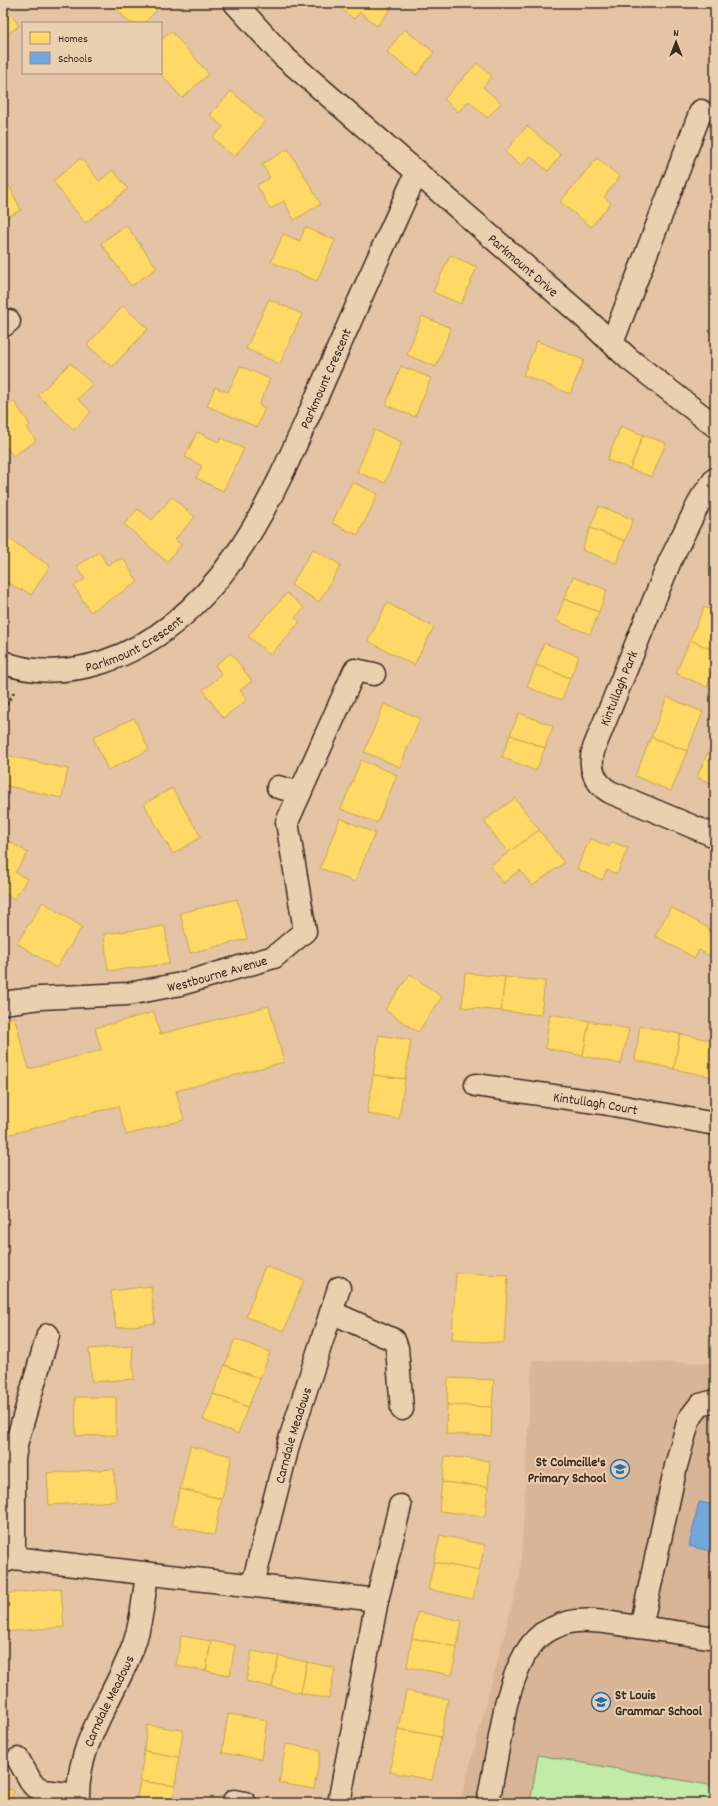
<svg xmlns="http://www.w3.org/2000/svg" width="718" height="1806" font-family="Dekko,sans-serif">
	<style>
		.built { fill: #d9b598 }
		.pitch { fill: #c2eba7; stroke: #7e8a62 }
		.homes { fill: #ffd966; stroke: #c4a450 }
		.schools { fill: #6fa8dc; stroke: #5f82a3 }
		.lines { fill: none; stroke-linecap: round; stroke-linejoin: round }
		.minor-casing { stroke: #3b2a1e; stroke-width: 25 }
		.path { stroke: #3b2a1e; stroke-width: 2.5; stroke-dasharray: 3 3; stroke-linecap: butt }
		.minor { stroke: #eacfb1; stroke-width: 22 }
		.labels { text-anchor: middle; stroke-width: 4; stroke-linejoin: round; paint-order: stroke }
		.street-label { font-size: 14px; fill: #3b2a1e; stroke: #eacfb1 }
		.poi-label { font-size: 14px; font-weight: bold; fill: #3b2a1e; stroke: #eacfb1; text-anchor: end }
	</style>
	<rect width="100%" height="100%" fill="#e5c4a6"/>
	<filter id="ink" filterUnits="userSpaceOnUse"><feTurbulence type="fractalNoise" baseFrequency=".025" numOctaves="2"/><feDisplacementMap in="SourceGraphic" scale="8" xChannelSelector="R" yChannelSelector="G"/><feConvolveMatrix kernelMatrix="1 2 1 2 8 2 1 2 1" color-interpolation-filters="sRGB"/></filter>
	<g filter="url(#ink)">
		<!-- built -->
		<path class="built" d="M 532,1360 L 715,1363 L 715,1803 L 460,1803 L 520,1574 Z"/>
		<!-- pitch -->
		<path class="pitch" d="M 538,1755 L 715,1786 L 715,1803 L 530,1803 Z"/>
		<!-- homes -->
		<g class="homes">
			<path d="M 3,3 L 19,26 L 3,37 Z"/>
			<path d="M 111,3 L 150,3 L 157,10 L 144,23 L 130,23 Z"/>
			<path d="M 341,3 L 383,3 L 391,9 L 377,26 L 360,12 L 354,19 L 338,6 Z"/>
			<path d="M 404,29 L 434,52 L 417,75 L 387,52 Z"/>
			<path d="M 171,31 L 209,74 L 182,98 L 160,73 L 161,40 Z"/>
			<path d="M 477,63 L 492,76 L 483,87 L 501,103 L 487,118 L 469,101 L 458,112 L 444,99 Z"/>
			<path d="M 231,91 L 265,121 L 234,157 L 213,138 L 223,127 L 210,115 Z"/>
			<path d="M 527,126 L 561,155 L 548,171 L 530,156 L 521,166 L 505,152 Z"/>
			<path d="M 288,149 L 321,204 L 294,220 L 284,201 L 270,209 L 257,185 L 270,178 L 262,164 Z"/>
			<path d="M 81,158 L 99,181 L 113,170 L 128,189 L 85,223 L 53,181 Z"/>
			<path d="M 597,158 L 620,177 L 604,197 L 611,203 L 591,227 L 560,202 Z"/>
			<path d="M 3,173 L 21,210 L 3,219 Z"/>
			<path d="M 126,225 L 157,268 L 131,286 L 101,243 Z"/>
			<path d="M 305,227 L 335,240 L 317,281 L 271,262 L 283,234 L 300,241 Z"/>
			<path d="M 450,255 L 477,267 L 461,304 L 433,292 Z"/>
			<path d="M 269,299 L 302,314 L 280,364 L 246,349 Z"/>
			<path d="M 123,306 L 148,329 L 112,367 L 87,345 Z"/>
			<path d="M 422,316 L 451,328 L 436,367 L 407,355 Z"/>
			<path d="M 715,319 L 715,335 L 709,332 Z"/>
			<path d="M 537,341 L 584,360 L 570,394 L 523,375 Z"/>
			<path d="M 70,363 L 92,384 L 78,399 L 91,412 L 74,430 L 38,395 Z"/>
			<path d="M 240,366 L 270,379 L 259,405 L 265,408 L 257,427 L 207,406 L 215,387 L 228,392 Z"/>
			<path d="M 401,366 L 431,378 L 415,417 L 386,405 Z"/>
			<path d="M 14,401 L 30,425 L 27,427 L 36,441 L 13,456 L 3,443 L 3,408 Z"/>
			<path d="M 621,426 L 643,435 L 630,469 L 607,460 Z"/>
			<path d="M 374,430 L 402,442 L 385,483 L 357,472 Z"/>
			<path d="M 197,432 L 219,442 L 221,438 L 244,449 L 223,491 L 196,478 L 202,466 L 185,457 Z"/>
			<path d="M 643,435 L 666,443 L 652,477 L 630,469 Z"/>
			<path d="M 352,482 L 378,494 L 358,535 L 332,523 Z"/>
			<path d="M 172,497 L 195,517 L 175,539 L 181,545 L 167,562 L 124,524 L 138,509 L 152,520 Z"/>
			<path d="M 599,506 L 633,519 L 625,541 L 590,528 Z"/>
			<path d="M 590,528 L 625,541 L 616,563 L 582,550 Z"/>
			<path d="M 5,536 L 50,566 L 31,595 L 22,589 L 21,591 L 3,579 L 3,539 Z"/>
			<path d="M 313,549 L 341,565 L 319,602 L 291,585 Z"/>
			<path d="M 99,552 L 107,565 L 123,558 L 138,582 L 90,612 L 74,586 L 85,579 L 77,566 Z"/>
			<path d="M 573,577 L 607,590 L 599,612 L 564,599 Z"/>
			<path d="M 287,593 L 304,608 L 295,618 L 300,622 L 270,655 L 248,636 Z"/>
			<path d="M 564,599 L 599,612 L 590,634 L 556,621 Z"/>
			<path d="M 387,603 L 434,627 L 414,665 L 368,641 Z"/>
			<path d="M 704,607 L 715,612 L 715,651 L 690,640 Z"/>
			<path d="M 690,640 L 715,651 L 715,667 L 707,687 L 676,673 Z"/>
			<path d="M 544,643 L 579,656 L 570,678 L 536,665 Z"/>
			<path d="M 231,653 L 252,681 L 240,690 L 247,700 L 223,718 L 203,690 L 222,675 L 215,665 Z"/>
			<path d="M 536,665 L 570,678 L 562,700 L 527,687 Z"/>
			<path d="M 667,697 L 703,712 L 687,751 L 651,737 Z"/>
			<path d="M 384,704 L 420,718 L 400,767 L 364,752 Z"/>
			<path d="M 519,713 L 553,726 L 545,748 L 510,735 Z"/>
			<path d="M 134,718 L 149,750 L 108,770 L 93,737 Z"/>
			<path d="M 510,735 L 545,748 L 536,771 L 502,757 Z"/>
			<path d="M 651,737 L 687,751 L 671,791 L 635,776 Z"/>
			<path d="M 712,743 L 715,744 L 715,785 L 697,777 Z"/>
			<path d="M 6,755 L 68,769 L 62,798 L 3,785 L 3,769 Z"/>
			<path d="M 361,760 L 397,775 L 377,823 L 341,809 Z"/>
			<path d="M 172,788 L 201,837 L 173,854 L 144,804 Z"/>
			<path d="M 515,798 L 539,830 L 508,853 L 484,821 Z"/>
			<path d="M 340,818 L 375,833 L 355,882 L 320,868 Z"/>
			<path d="M 539,830 L 564,863 L 532,886 L 520,870 L 503,883 L 490,866 Z"/>
			<path d="M 3,837 L 28,853 L 15,872 L 27,879 L 14,899 L 3,892 Z"/>
			<path d="M 590,838 L 609,847 L 612,842 L 628,848 L 617,874 L 607,870 L 602,880 L 577,869 Z"/>
			<path d="M 237,899 L 247,939 L 190,953 L 180,913 Z"/>
			<path d="M 43,902 L 82,927 L 56,968 L 17,943 Z"/>
			<path d="M 671,907 L 715,932 L 715,959 L 699,950 L 695,958 L 655,936 Z"/>
			<path d="M 165,926 L 169,964 L 108,971 L 104,934 Z"/>
			<path d="M 465,973 L 505,977 L 501,1011 L 462,1007 Z"/>
			<path d="M 410,974 L 442,997 L 418,1032 L 385,1010 Z"/>
			<path d="M 505,977 L 545,981 L 541,1015 L 501,1011 Z"/>
			<path d="M 269,1006 L 284,1062 L 176,1091 L 184,1120 L 126,1135 L 118,1106 L 3,1136 L 3,1021 L 14,1017 L 29,1069 L 101,1050 L 95,1028 L 154,1012 L 160,1034 Z"/>
			<path d="M 550,1014 L 589,1021 L 583,1056 L 545,1048 Z"/>
			<path d="M 589,1021 L 629,1029 L 621,1064 L 583,1056 Z"/>
			<path d="M 640,1026 L 680,1034 L 674,1069 L 635,1060 Z"/>
			<path d="M 680,1034 L 715,1041 L 715,1062 L 712,1077 L 674,1069 Z"/>
			<path d="M 379,1035 L 411,1040 L 405,1079 L 373,1075 Z"/>
			<path d="M 373,1075 L 405,1079 L 399,1119 L 367,1114 Z"/>
			<path d="M 265,1266 L 304,1280 L 284,1331 L 246,1317 Z"/>
			<path d="M 456,1273 L 508,1275 L 504,1343 L 452,1340 Z"/>
			<path d="M 151,1286 L 155,1323 L 116,1328 L 111,1291 Z"/>
			<path d="M 235,1339 L 270,1352 L 260,1379 L 225,1365 Z"/>
			<path d="M 132,1346 L 134,1379 L 92,1382 L 89,1349 Z"/>
			<path d="M 225,1365 L 260,1379 L 248,1407 L 213,1394 Z"/>
			<path d="M 448,1378 L 494,1380 L 492,1407 L 447,1405 Z"/>
			<path d="M 213,1394 L 248,1407 L 238,1434 L 203,1420 Z"/>
			<path d="M 75,1397 L 116,1397 L 116,1435 L 76,1436 Z"/>
			<path d="M 447,1405 L 492,1407 L 491,1436 L 446,1434 Z"/>
			<path d="M 190,1446 L 232,1456 L 222,1499 L 180,1489 Z"/>
			<path d="M 445,1456 L 490,1461 L 488,1487 L 442,1482 Z"/>
			<path d="M 114,1469 L 116,1501 L 49,1505 L 47,1473 Z"/>
			<path d="M 442,1482 L 488,1487 L 485,1516 L 439,1511 Z"/>
			<path d="M 180,1489 L 222,1499 L 214,1535 L 171,1525 Z"/>
			<path d="M 440,1535 L 485,1545 L 479,1571 L 434,1562 Z"/>
			<path d="M 434,1562 L 479,1571 L 473,1599 L 428,1589 Z"/>
			<path d="M 61,1588 L 64,1627 L 3,1632 L 3,1594 Z"/>
			<path d="M 418,1612 L 462,1621 L 457,1647 L 412,1638 Z"/>
			<path d="M 181,1636 L 211,1641 L 206,1671 L 176,1666 Z"/>
			<path d="M 412,1638 L 457,1647 L 452,1675 L 407,1667 Z"/>
			<path d="M 211,1641 L 235,1645 L 230,1675 L 206,1671 Z"/>
			<path d="M 252,1651 L 279,1656 L 272,1687 L 246,1681 Z"/>
			<path d="M 279,1656 L 307,1662 L 301,1693 L 272,1687 Z"/>
			<path d="M 307,1662 L 335,1668 L 329,1699 L 301,1693 Z"/>
			<path d="M 406,1691 L 448,1699 L 441,1737 L 398,1729 Z"/>
			<path d="M 228,1714 L 267,1720 L 261,1759 L 222,1753 Z"/>
			<path d="M 147,1725 L 183,1730 L 179,1757 L 144,1751 Z"/>
			<path d="M 398,1729 L 441,1737 L 432,1780 L 390,1772 Z"/>
			<path d="M 286,1744 L 321,1750 L 314,1789 L 279,1783 Z"/>
			<path d="M 144,1751 L 179,1757 L 175,1786 L 140,1781 Z"/>
			<path d="M 140,1781 L 175,1786 L 173,1803 L 136,1803 Z"/>
			<path d="M 3,1787 L 14,1791 L 9,1803 L 3,1803 Z"/>
		</g>
		<!-- schools -->
		<path class="schools" d="M 699,1502 L 715,1505 L 715,1552 L 689,1546 Z"/>
		<g class="lines">
			<defs>
				<g id="minor">
					<path id="s1" d="M 235,3 L 283,56 L 585,318 L 629,359 L 715,426"/>
					<path d="M 3,326 L 9,321"/>
					<path d="M 612,343 L 701,111"/>
					<path d="M 715,479 L 702,497 L 670,561 L 594,748 C 588,766 594,783 610,792 L 715,836"/>
					<path id="s2" d="M 3,662 C 33,675 72,672 103,662 C 234,618 282,472 334,358 C 361,296 389,234 417,172"/>
					<path d="M 278,787 L 300,793"/>
					<path id="s3" d="M 3,1003 L 40,998 L 128,994 L 181,984 L 274,957 L 305,931 L 287,822 L 355,670 L 374,674"/>
					<path id="s4" d="M 476,1085 L 603,1103 L 715,1124"/>
					<path d="M 331,1312 L 394,1340 L 397,1348 L 402,1409"/>
					<path d="M 14,1558 L 14,1458 L 17,1441 L 48,1335"/>
					<path d="M 3,1562 L 14,1558 L 377,1600"/>
					<path id="s5" d="M 253,1584 L 289,1442 L 339,1288"/>
					<path d="M 641,1627 L 676,1466 L 689,1419 L 700,1405 L 715,1401"/>
					<path d="M 18,1759 L 33,1785 L 44,1791 L 77,1795"/>
					<path d="M 234,1801 L 245,1803"/>
					<path id="s6" d="M 78,1803 C 76,1744 110,1704 131,1652 C 141,1628 143,1601 147,1575"/>
					<path d="M 339,1803 L 377,1600 L 400,1506"/>
					<path d="M 488,1803 L 506,1704 C 513,1681 522,1649 542,1634 C 552,1628 564,1622 576,1621 C 596,1619 617,1624 637,1627 C 663,1630 689,1634 715,1638"/>
				</g>
			</defs>
			<!-- minor casing -->
			<use href="#minor" class="minor-casing"/>
			<!-- path -->
			<path class="path" d="M 3,710 L 14,692"/>
			<!-- minor -->
			<use href="#minor" class="minor"/>
		</g>
	</g>
	<!-- icons -->
	<defs>
		<symbol id="school-ring" viewBox="-11 -11 22 22"><circle r="9.5" fill="#eacfb1" stroke="#1f6fb2" stroke-width="1.5"/><path d="M0-5L7-2L0 1L-7-2ZM-4 1L0 2.5L4 1V4Q0 6-4 4Z" fill="#1f6fb2"/></symbol>
	</defs>
	<g fill-rule="evenodd">
		<use href="#school-ring" x="609" y="1458" width="22" height="22"/>
		<use href="#school-ring" x="590" y="1691" width="22" height="22"/>
	</g>
	<g class="labels">
		<!-- street labels -->
		<g class="street-label">
			<text dy="5" stroke="none"><textPath href="#s1" startOffset="390">Parkmount Drive</textPath></text>
			<text dy="5" stroke="none"><textPath href="#s2" startOffset="474">Parkmount Crescent</textPath></text>
			<text dy="5" stroke="none"><textPath href="#s2" startOffset="138">Parkmount Crescent</textPath></text>
			<text transform="translate(618 688) rotate(-68)" y="5">Kintullagh Park</text>
			<text dy="5" stroke="none"><textPath href="#s3" startOffset="217">Westbourne Avenue</textPath></text>
			<text dy="5" stroke="none"><textPath href="#s4" startOffset="121">Kintullagh Court</textPath></text>
			<text dy="5" stroke="none"><textPath href="#s5" startOffset="154">Carndale Meadows</textPath></text>
			<text dy="5" stroke="none"><textPath href="#s6" startOffset="108">Carndale Meadows</textPath></text>
		</g>
		<!-- poi labels -->
		<g class="poi-label">
			<text x="606" y="1466">St Colmcille's<tspan x="606" dy="16">Primary School</tspan></text>
			<text x="615" y="1699" text-anchor="start">St Louis<tspan x="615" dy="16">Grammar School</tspan></text>
		</g>
	</g>
	<!-- margin -->
	<rect width="718" height="1806" fill="none" stroke="#eacfb1" stroke-width="16"/>
	<rect x="8" y="8" width="702" height="1790" fill="none" stroke="#3b2a1e" stroke-width="1.5" filter="url(#ink)"/>
	<!-- legend -->
	<rect x="22" y="22" width="140" height="52" fill="#eacfb1" stroke="#a48d76"/>
	<rect x="30" y="32" width="20" height="12" fill="#ffd966" stroke="#a48d76"/>
	<text x="58" y="42" font-size="12" fill="#3b2a1e">Homes</text>
	<rect x="30" y="52" width="20" height="12" fill="#6fa8dc" stroke="#a48d76"/>
	<text x="58" y="62" font-size="12" fill="#3b2a1e">Schools</text>
	<!-- north arrow -->
	<g transform="translate(676 42)" stroke="#eacfb1" stroke-width="3" paint-order="stroke">
	<path d="M0-3L7 15L0 10L-7 15Z" fill="#3b2a1e"/>
	<text y="-6" font-size="11" font-weight="bold" text-anchor="middle" fill="#3b2a1e">N</text>
	</g>
</svg>
